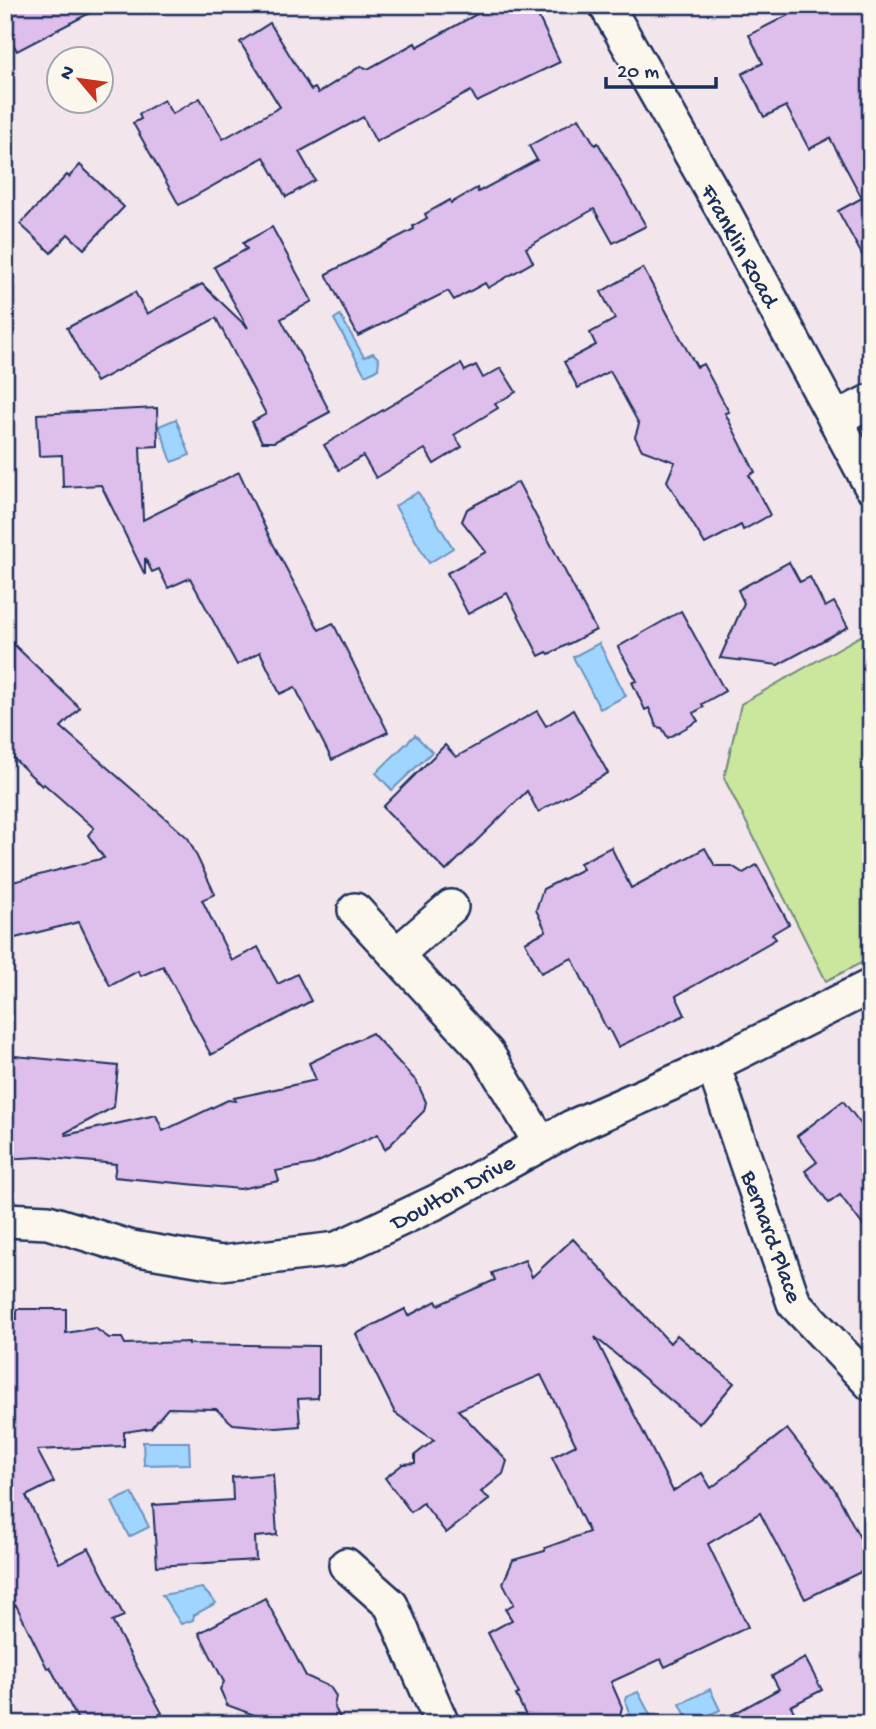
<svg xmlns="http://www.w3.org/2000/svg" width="876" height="1729" font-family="'Gochi Hand',sans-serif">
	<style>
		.green { fill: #cbe69d; stroke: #738a7e; stroke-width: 2 }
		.water { fill: #a0d5ff; stroke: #6b93bf; stroke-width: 2 }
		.building { fill: #debeeb; stroke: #1b2f5e; stroke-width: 2 }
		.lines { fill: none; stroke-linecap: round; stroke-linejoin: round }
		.minor-casing { stroke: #1b2f5e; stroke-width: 38 }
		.minor { stroke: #fbf7ec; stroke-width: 33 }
		.labels { text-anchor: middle; stroke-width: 7; stroke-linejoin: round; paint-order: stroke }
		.street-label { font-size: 24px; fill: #1b2f5e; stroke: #fbf7ec }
	</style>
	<rect width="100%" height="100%" fill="#f2e6ec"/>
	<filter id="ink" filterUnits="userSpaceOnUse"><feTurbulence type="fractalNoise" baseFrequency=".0143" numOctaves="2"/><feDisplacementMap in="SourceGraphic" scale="14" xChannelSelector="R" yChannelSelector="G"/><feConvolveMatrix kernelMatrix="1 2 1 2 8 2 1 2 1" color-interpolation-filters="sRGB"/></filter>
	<g filter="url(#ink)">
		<!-- green -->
		<path class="green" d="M 871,630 L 871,958 L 826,981 L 724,778 L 741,704 Z"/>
		<!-- water -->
		<g class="water">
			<path d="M 340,315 L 364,357 L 373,353 L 379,359 L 378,369 L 365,375 L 334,319 Z"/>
			<path d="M 176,419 L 190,455 L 172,462 L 159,426 Z"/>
			<path d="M 418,492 L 453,548 L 429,563 L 395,506 Z"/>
			<path d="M 599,643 L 626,696 L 600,709 L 573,657 Z"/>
			<path d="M 415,735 L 432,752 L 392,790 L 376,773 Z"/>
			<path d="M 143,1442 L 189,1442 L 190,1464 L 144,1465 Z"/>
			<path d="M 132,1493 L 149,1527 L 129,1537 L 112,1502 Z"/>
			<path d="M 202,1588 L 216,1603 L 194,1615 L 193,1620 L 181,1624 L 162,1595 Z"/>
			<path d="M 710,1689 L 720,1710 L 690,1724 L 680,1704 Z"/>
			<path d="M 638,1692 L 655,1724 L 630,1724 L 629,1709 L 625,1700 L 626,1697 Z"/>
		</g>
		<!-- building -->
		<g class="building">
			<path d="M 5,5 L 105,5 L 17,51 L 5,29 Z"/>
			<path d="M 493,5 L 533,5 L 560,62 L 477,102 L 471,91 L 376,142 L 363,117 L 299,152 L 315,180 L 286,197 L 264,157 L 179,205 L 133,123 L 141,119 L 139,114 L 164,100 L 172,114 L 200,98 L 223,139 L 280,107 L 240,42 L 270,23 L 311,90 L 315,88 L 318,93 L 361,66 L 368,69 L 415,43 L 417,47 Z"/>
			<path d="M 808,5 L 871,5 L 871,271 L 838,211 L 862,198 L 830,138 L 809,149 L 786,106 L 764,117 L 742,74 L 763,63 L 749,35 Z"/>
			<path d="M 579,118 L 595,145 L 598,143 L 646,226 L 613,243 L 594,209 L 526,248 L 533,262 L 488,288 L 485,283 L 454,300 L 448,291 L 358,336 L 326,274 L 414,229 L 413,226 L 427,218 L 425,214 L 450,200 L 451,203 L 477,188 L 478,192 L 537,160 L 529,146 Z"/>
			<path d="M 80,165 L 124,207 L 84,249 L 68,234 L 51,253 L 20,224 L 67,175 L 69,177 Z"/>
			<path d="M 272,227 L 312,301 L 281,319 L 330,412 L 274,442 L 262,442 L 252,422 L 266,414 L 216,318 L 96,382 L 67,328 L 135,292 L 147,314 L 202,284 L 248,328 L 214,267 L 247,249 L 243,243 Z"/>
			<path d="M 643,268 L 687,350 L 697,367 L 703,364 L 729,412 L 725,413 L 755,472 L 749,475 L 770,515 L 743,530 L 741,525 L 705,544 L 667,481 L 675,462 L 642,450 L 635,437 L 639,424 L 610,371 L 578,388 L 564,362 L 596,345 L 590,333 L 615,319 L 601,292 Z"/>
			<path d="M 461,364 L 465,371 L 476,365 L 483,378 L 501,368 L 516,392 L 495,404 L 498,408 L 454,435 L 462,447 L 434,464 L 425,449 L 376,478 L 363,456 L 339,470 L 324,445 Z"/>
			<path d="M 157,408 L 158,446 L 140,447 L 143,520 L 239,472 L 270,538 L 319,630 L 333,623 L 388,732 L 332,760 L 295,687 L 280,694 L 260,652 L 237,665 L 190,578 L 168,588 L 159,569 L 152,572 L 145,558 L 145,575 L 101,485 L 63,487 L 62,455 L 39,456 L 37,414 Z"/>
			<path d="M 518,482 L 596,630 L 549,654 L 547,652 L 539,656 L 507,593 L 468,614 L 447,573 L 486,552 L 462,521 L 467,509 Z"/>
			<path d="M 789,562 L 800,582 L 810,577 L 825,607 L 834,602 L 848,627 L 778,665 L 720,658 L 744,603 L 738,590 Z"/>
			<path d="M 681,611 L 725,691 L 702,704 L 704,707 L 693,713 L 698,721 L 668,738 L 662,728 L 657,727 L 649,708 L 645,710 L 632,682 L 637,681 L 618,647 Z"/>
			<path d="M 5,636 L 80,708 L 61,727 L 188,838 L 215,894 L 202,900 L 232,961 L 258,947 L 278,984 L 297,974 L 311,1001 L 211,1055 L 163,966 L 141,976 L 138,971 L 110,986 L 79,922 L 11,939 L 5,920 L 5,884 L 104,858 L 88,835 L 94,828 L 44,784 L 42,786 L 5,750 Z"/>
			<path d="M 573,710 L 608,773 L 538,812 L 527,791 L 446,871 L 383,807 L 445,745 L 456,757 L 537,711 L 546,726 Z"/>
			<path d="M 611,847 L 631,888 L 705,848 L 715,866 L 732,866 L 743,873 L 757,865 L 789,924 L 772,934 L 776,939 L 676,996 L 685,1015 L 618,1047 L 609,1029 L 607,1030 L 572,958 L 541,973 L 525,942 L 546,931 L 536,910 L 543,889 L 583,869 L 580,863 Z"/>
			<path d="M 372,1033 L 417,1082 L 426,1102 L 424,1111 L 385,1150 L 378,1134 L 314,1164 L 276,1171 L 279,1181 L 240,1189 L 114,1177 L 116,1164 L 39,1157 L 5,1159 L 5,1055 L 118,1066 L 114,1107 L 65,1133 L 66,1135 L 156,1115 L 163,1131 L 228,1100 L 236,1101 L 234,1098 L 316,1080 L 309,1063 Z"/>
			<path d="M 843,1101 L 871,1137 L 871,1236 L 840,1195 L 829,1203 L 805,1171 L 817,1162 L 797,1136 Z"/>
			<path d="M 573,1239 L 670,1343 L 677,1335 L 734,1383 L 699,1424 L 595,1337 L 673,1491 L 702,1473 L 711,1488 L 787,1429 L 835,1490 L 871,1559 L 871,1567 L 805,1599 L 760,1513 L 708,1544 L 748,1627 L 665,1667 L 661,1659 L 611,1682 L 622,1707 L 619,1719 L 611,1724 L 530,1724 L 516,1695 L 519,1694 L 488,1633 L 512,1620 L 505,1609 L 514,1604 L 503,1583 L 513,1560 L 545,1551 L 545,1548 L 589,1532 L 552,1457 L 576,1445 L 541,1375 L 458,1410 L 507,1461 L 503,1474 L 481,1492 L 490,1499 L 446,1533 L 423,1503 L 411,1512 L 385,1478 L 403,1464 L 415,1463 L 415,1455 L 434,1440 L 395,1413 L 356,1334 L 405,1309 L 408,1316 L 436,1301 L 438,1305 L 495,1280 L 492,1273 L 525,1260 L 532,1277 Z"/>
			<path d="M 17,1309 L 66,1309 L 66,1333 L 95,1328 L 109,1338 L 122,1338 L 125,1344 L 189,1342 L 189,1344 L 318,1346 L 318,1398 L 298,1399 L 300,1426 L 277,1428 L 233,1424 L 216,1409 L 168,1408 L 151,1428 L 124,1432 L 124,1446 L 37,1450 L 54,1482 L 26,1496 L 59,1563 L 89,1548 L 124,1616 L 112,1621 L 162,1713 L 143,1724 L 80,1724 L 50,1667 L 47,1668 L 16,1605 L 5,1610 L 5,1319 L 17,1319 Z"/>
			<path d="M 273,1474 L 277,1535 L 255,1537 L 256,1560 L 157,1566 L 153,1505 L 233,1500 L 232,1477 Z"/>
			<path d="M 265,1598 L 306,1676 L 330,1687 L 336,1696 L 334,1706 L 343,1724 L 268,1724 L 265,1719 L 227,1705 L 220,1689 L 224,1682 L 199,1633 Z"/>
			<path d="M 805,1658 L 822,1690 L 791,1706 L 800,1724 L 715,1724 L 779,1689 L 772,1676 Z"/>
		</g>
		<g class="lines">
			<defs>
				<g id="minor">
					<path d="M 606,5 L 723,210 L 871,486"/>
					<path d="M 835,419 L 871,401"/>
					<path d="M 355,910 L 487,1053 L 541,1144"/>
					<path d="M 396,955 L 451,907"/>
					<path d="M 713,1065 L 794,1303 L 871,1384"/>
					<path d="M 5,1220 L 48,1222 L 132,1248 L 221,1263 L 337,1249 L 438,1201 L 572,1127 L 713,1065 L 871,986"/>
					<path d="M 346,1565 L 391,1605 L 442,1724"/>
				</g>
			</defs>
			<!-- minor casing -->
			<use href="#minor" class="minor-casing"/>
			<!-- minor -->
			<use href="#minor" class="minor"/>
		</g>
	</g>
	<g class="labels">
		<!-- street labels -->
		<g class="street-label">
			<text transform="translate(741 245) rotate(61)" y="8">Franklin Road</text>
			<text transform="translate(452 1191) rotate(-28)" y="8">Doulton Drive</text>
			<text transform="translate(773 1236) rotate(70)" y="8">Bernard Place</text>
		</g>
	</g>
	<!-- margin -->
	<rect width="876" height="1729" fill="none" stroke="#fbf7ec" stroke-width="28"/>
	<rect x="14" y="14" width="848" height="1701" fill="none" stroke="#1b2f5e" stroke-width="2.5" filter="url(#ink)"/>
	<!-- north arrow -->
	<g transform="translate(80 80) rotate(299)"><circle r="33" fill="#fbf7ec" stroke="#a1a7b3" stroke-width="2"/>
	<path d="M0-5L12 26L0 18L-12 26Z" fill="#c8321e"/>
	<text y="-10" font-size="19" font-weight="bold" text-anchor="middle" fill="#1b2f5e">N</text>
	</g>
	<!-- scale -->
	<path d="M606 77v10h110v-10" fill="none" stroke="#1b2f5e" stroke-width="3.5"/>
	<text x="617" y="77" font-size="21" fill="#1b2f5e" stroke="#fbf7ec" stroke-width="5" paint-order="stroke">20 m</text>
</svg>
